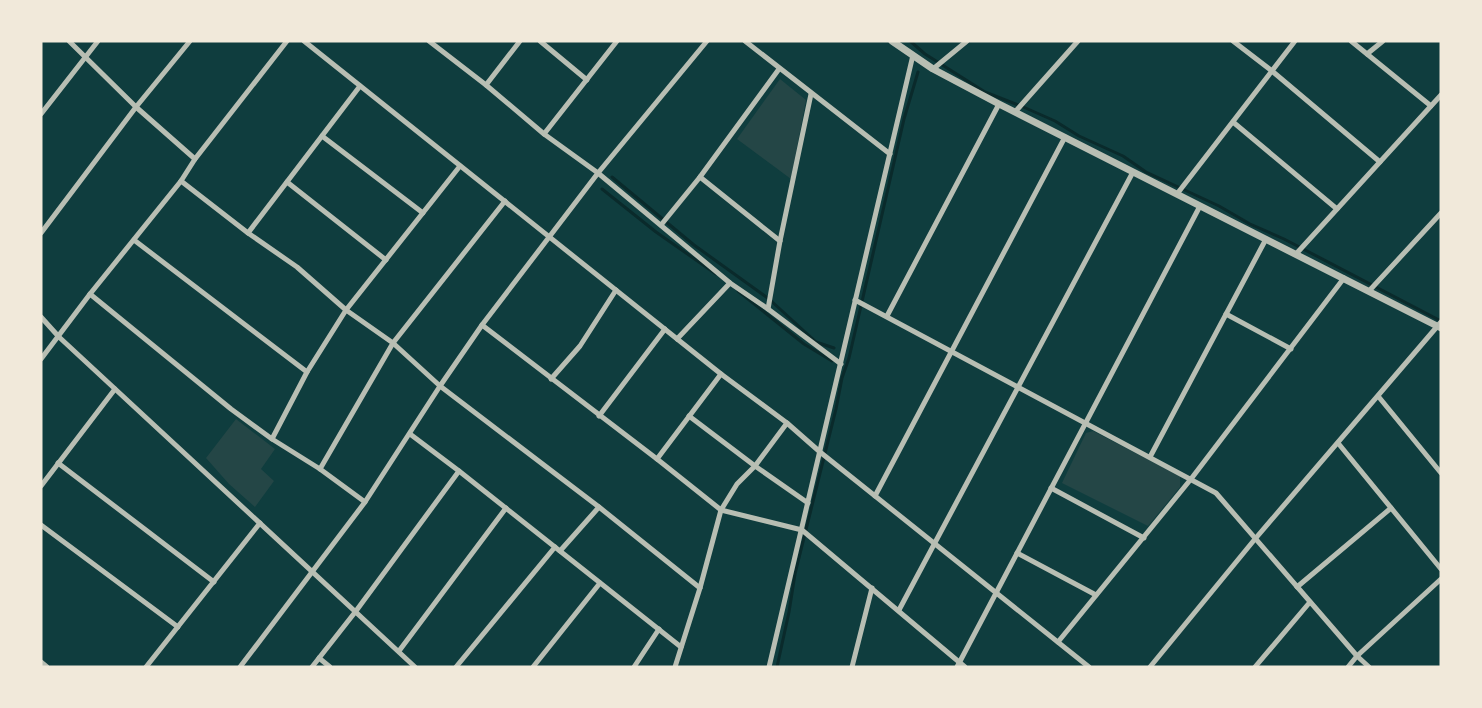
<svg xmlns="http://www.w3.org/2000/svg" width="1482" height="708" font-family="'Public Sans',sans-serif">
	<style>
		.green { fill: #244646 }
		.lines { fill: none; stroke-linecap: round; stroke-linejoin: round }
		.stream { stroke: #0a2a2b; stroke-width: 3 }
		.minor { stroke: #b8beb3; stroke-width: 5 }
		.tertiary { stroke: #b8beb3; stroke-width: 7 }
	</style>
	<rect width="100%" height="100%" fill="#0f3d3e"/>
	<!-- green -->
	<g class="green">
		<path d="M 780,79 L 806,100 L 791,179 L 737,139 Z"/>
		<path d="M 236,419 L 275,449 L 261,469 L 274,481 L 255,507 L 229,484 L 206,458 Z"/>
		<path d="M 1093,431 L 1180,476 L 1180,487 L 1148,526 L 1062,483 L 1086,433 Z"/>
	</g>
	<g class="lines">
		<!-- stream -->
		<g class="stream">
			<path d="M 910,41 L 925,54 L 985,92 L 1021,106 L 1055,121 L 1079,136 L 1123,156 L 1146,172 L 1219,206 L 1250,224 L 1284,239 L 1441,321"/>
			<path d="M 612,177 L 694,245 L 769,299 L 816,342 L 834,348"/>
			<path d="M 602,189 L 656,232 L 716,274"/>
			<path d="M 738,291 L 804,344 L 832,361"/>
			<path d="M 777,667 L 789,612 L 795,574 L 836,409 L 842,378 L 849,358 L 904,119 L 918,72"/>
		</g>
		<!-- minor -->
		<g class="minor">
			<path d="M 69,41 L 136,107 L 195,159"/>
			<path d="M 304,41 L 721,374 L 787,423 L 820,452 L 1089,667"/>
			<path d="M 429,41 L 486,85 L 544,134 L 598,173 L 730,283 L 768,309 L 841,364"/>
			<path d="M 540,41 L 587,80"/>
			<path d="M 745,41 L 890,154"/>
			<path d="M 1233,41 L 1272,71 L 1380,162"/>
			<path d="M 1351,41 L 1431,106"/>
			<path d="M 1367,54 L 1383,41"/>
			<path d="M 933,69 L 967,41"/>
			<path d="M 486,85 L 520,41"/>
			<path d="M 1015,112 L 1078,41"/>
			<path d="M 41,114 L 98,41"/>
			<path d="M 1233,122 L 1337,209"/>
			<path d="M 544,134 L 617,41"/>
			<path d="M 322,136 L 423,213"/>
			<path d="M 700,177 L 780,241"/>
			<path d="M 181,181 L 248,233 L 297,267 L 346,310 L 393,343 L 440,386 L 599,507 L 700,588"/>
			<path d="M 287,182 L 386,260"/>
			<path d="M 1177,194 L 1295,41"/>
			<path d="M 661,225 L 700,177 L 779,69"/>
			<path d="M 41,233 L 136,107 L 190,41"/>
			<path d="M 248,233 L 360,86"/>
			<path d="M 134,240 L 307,372"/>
			<path d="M 1296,254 L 1441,95"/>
			<path d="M 1369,291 L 1441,213"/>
			<path d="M 90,294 L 231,409 L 272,439 L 320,469 L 365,502"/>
			<path d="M 855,300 L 1216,493 L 1357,656 L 1369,667"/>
			<path d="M 768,309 L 780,241 L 811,94"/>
			<path d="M 1226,314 L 1291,349"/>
			<path d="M 887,316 L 999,104"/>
			<path d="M 41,317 L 59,337 L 415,667"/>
			<path d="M 482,325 L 657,459 L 721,510 L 802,530 L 965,667"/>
			<path d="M 677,339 L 730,283"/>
			<path d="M 41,359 L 90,294 L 181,181 L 195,159 L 287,41"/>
			<path d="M 551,379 L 580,346 L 616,290"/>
			<path d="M 1378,396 L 1441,473"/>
			<path d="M 599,416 L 665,329"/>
			<path d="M 689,416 L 755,466 L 808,503"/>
			<path d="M 410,434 L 459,471 L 681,647"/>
			<path d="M 272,439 L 307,372 L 346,310 L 460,166"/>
			<path d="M 1338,443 L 1441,569"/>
			<path d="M 1150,457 L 1266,239"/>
			<path d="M 657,459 L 721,374"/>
			<path d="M 58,463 L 214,582"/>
			<path d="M 320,469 L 393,343 L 505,201"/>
			<path d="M 41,486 L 115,389"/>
			<path d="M 1051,488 L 1144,538"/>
			<path d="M 875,496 L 1065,137"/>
			<path d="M 41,525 L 178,627"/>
			<path d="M 560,551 L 599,507"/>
			<path d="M 1017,553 L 1096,595"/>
			<path d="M 1297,587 L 1391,508"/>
			<path d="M 899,610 L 1133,172"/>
			<path d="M 1058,642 L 1191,479 L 1344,278"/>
			<path d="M 399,651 L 506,508"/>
			<path d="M 319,658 L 330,667"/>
			<path d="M 41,662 L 47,667"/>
			<path d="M 146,667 L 260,523"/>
			<path d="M 240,667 L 365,502 L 440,386 L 482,325 L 598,173 L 707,41"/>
			<path d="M 312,667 L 356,611 L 459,471"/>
			<path d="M 456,667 L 555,547"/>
			<path d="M 533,667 L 600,583"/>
			<path d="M 634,667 L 659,629"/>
			<path d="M 675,667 L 700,588 L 721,510 L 737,484 L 755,466 L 787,423"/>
			<path d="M 769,667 L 913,55"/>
			<path d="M 852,667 L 872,588"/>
			<path d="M 957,667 L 1200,206"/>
			<path d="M 1150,667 L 1255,539 L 1441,322"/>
			<path d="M 1255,667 L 1310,602"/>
			<path d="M 1348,667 L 1357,656 L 1441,579"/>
		</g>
		<!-- tertiary -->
		<path class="tertiary" d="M 892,41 L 933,69 L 999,104 L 1441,328"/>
	</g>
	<!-- border -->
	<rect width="1482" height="708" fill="none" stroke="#f1e9da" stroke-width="85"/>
</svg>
